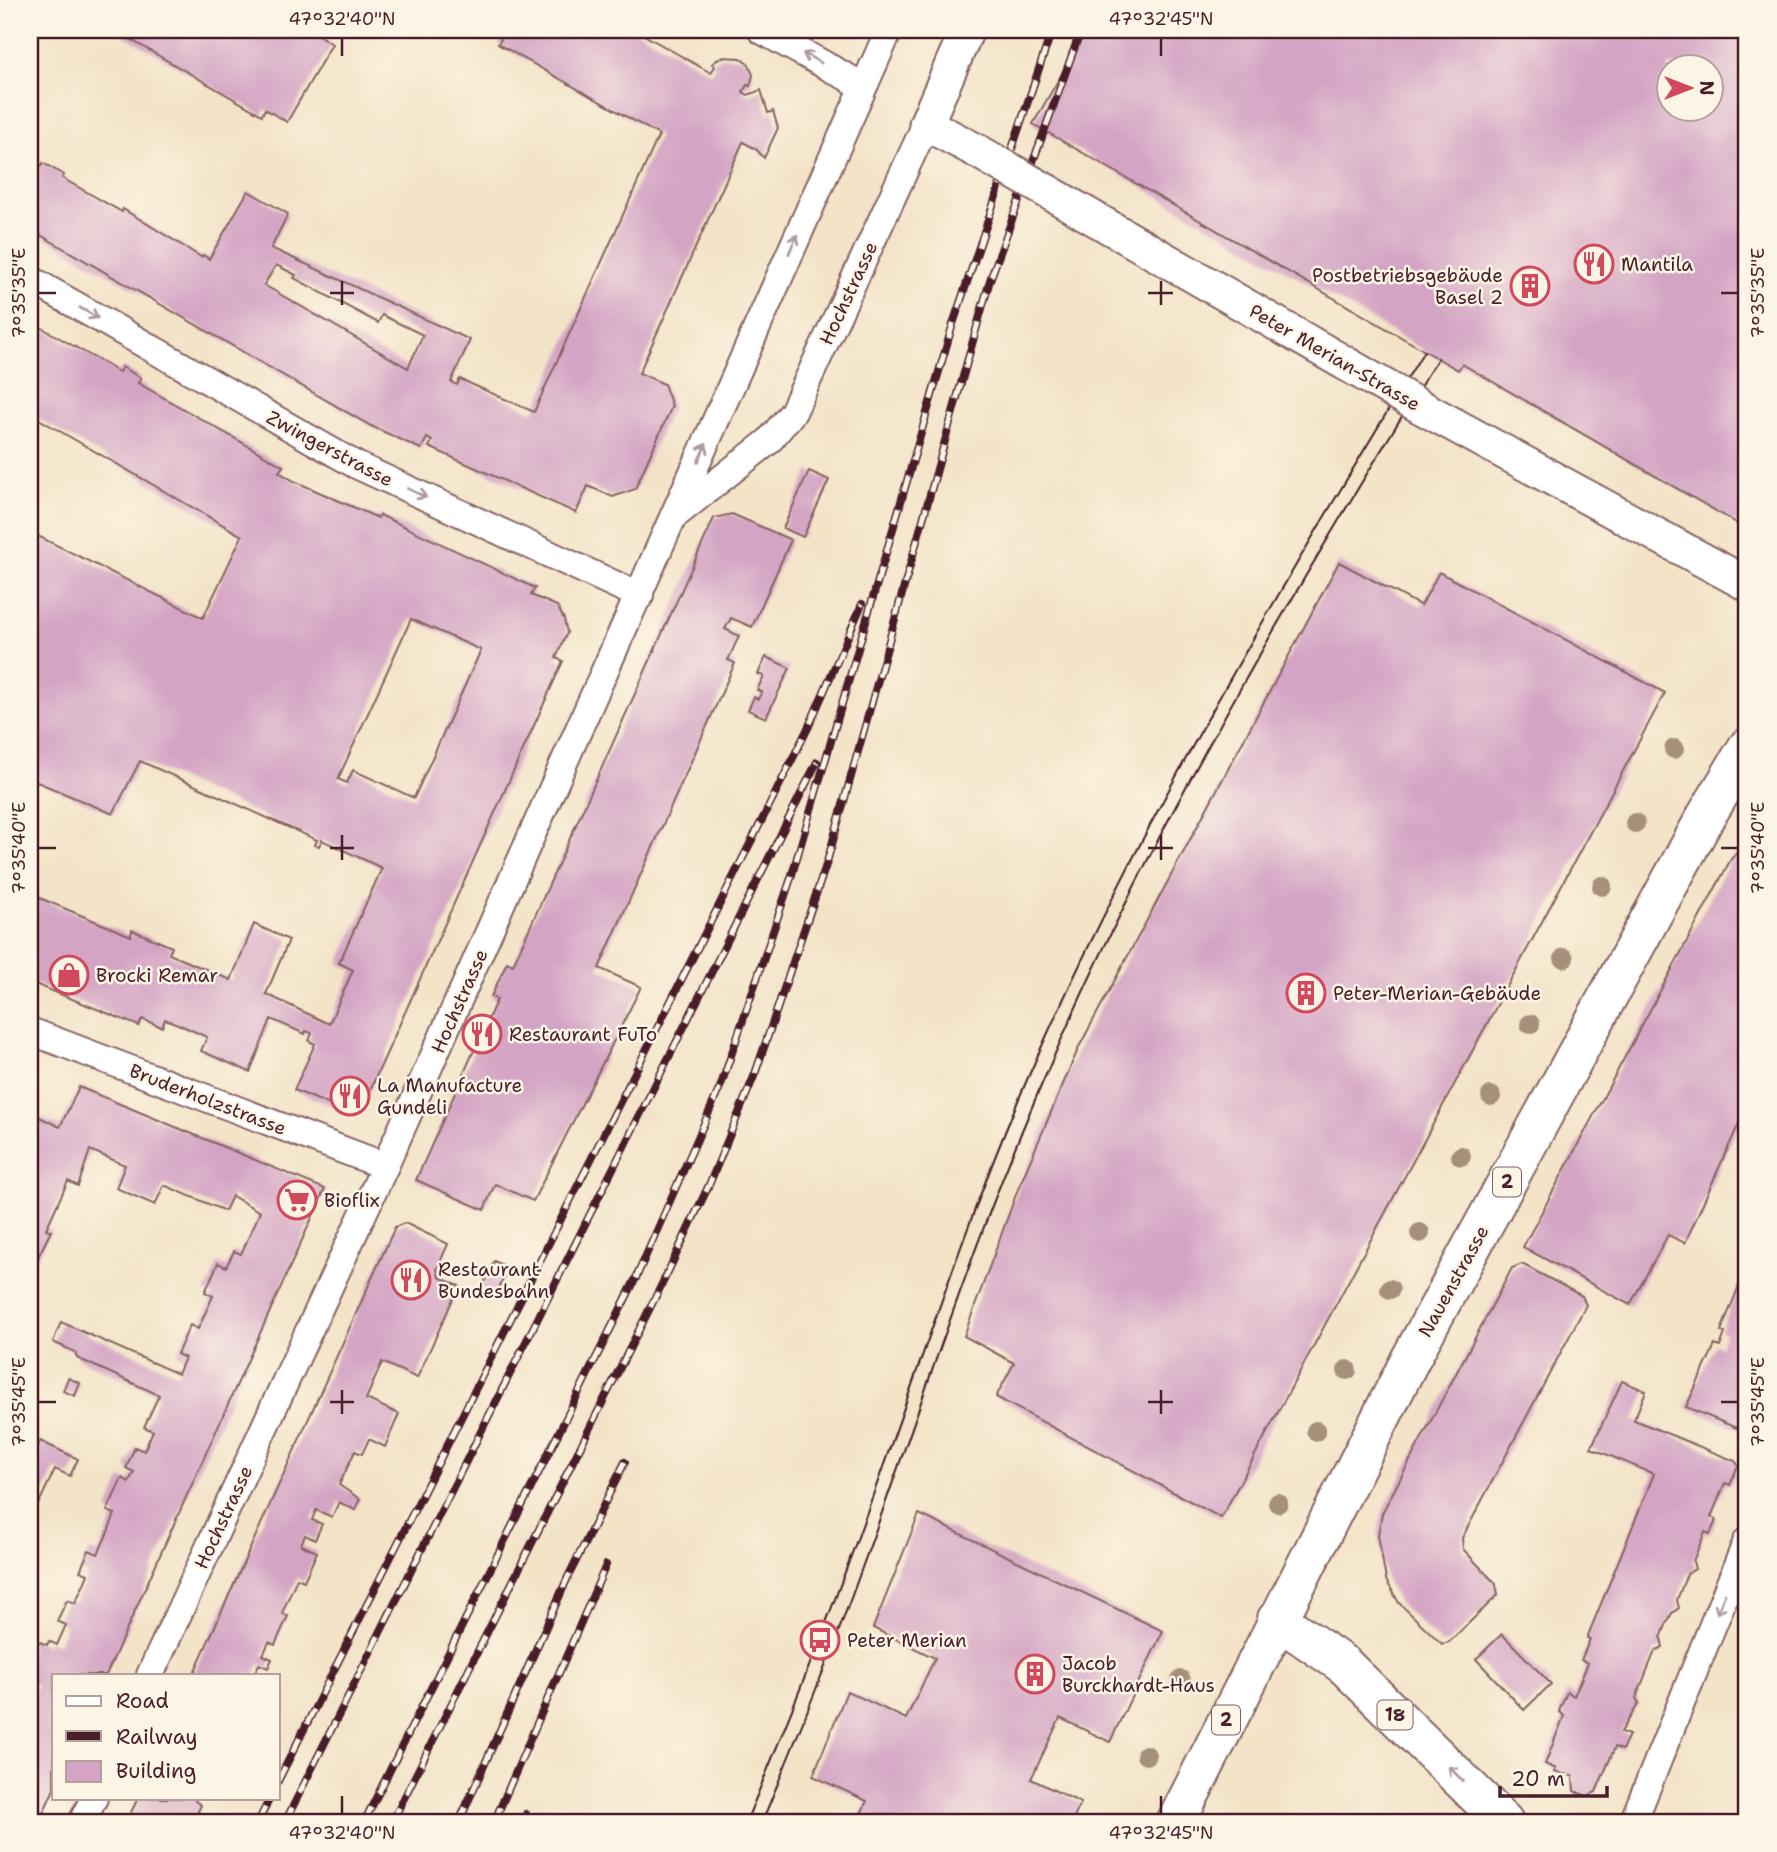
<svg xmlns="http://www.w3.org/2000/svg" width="1777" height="1852" font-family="'Shantell Sans',sans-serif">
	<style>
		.building { fill: #d4a4c4; fill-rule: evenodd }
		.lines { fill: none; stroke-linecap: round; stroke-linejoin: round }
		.minor-casing { stroke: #856462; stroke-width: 30 }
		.tertiary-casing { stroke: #856462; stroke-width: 37 }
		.primary-casing { stroke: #856462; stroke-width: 42 }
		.minor { stroke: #fff; stroke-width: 26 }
		.tertiary { stroke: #fff; stroke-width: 33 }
		.primary { stroke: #fff; stroke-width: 38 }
		.tram { stroke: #4a1f2b; stroke-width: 2 }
		.rail-casing { stroke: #4a1f2b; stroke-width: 8 }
		.rail { stroke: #fcf5e5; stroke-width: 5; stroke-dasharray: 16; stroke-linecap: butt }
		.tertiary-bridge-casing { stroke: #856462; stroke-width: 37; stroke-linecap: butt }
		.tertiary-bridge { stroke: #fff; stroke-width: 33 }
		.tree { fill: #a6907c }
		.oneway { stroke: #ae9aa0 }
		.ticks { fill: none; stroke: #4a1f2b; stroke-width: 2.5 }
		.labels { text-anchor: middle; stroke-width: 5; stroke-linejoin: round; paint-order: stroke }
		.shield { fill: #fcf5e5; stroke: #7f5f63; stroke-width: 2 }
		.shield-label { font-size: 18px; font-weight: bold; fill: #4a1f2b }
		.poi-label { font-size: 19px; fill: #4a1f2b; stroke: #fcf5e5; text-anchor: start }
		.street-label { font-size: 19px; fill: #4a1f2b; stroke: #fcf5e5 }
		.neatline { fill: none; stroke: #4a1f2b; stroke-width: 2.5 }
		.ticks-label { font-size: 18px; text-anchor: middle; fill: #4a1f2b }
	</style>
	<rect width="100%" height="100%" fill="#fcf5e5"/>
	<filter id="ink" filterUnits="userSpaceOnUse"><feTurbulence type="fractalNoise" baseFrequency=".0143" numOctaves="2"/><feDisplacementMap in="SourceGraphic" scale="14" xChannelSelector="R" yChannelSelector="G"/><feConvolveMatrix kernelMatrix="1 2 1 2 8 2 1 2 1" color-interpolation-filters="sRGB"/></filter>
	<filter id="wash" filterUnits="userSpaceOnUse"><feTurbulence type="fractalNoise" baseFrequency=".00686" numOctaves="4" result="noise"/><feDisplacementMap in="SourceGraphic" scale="28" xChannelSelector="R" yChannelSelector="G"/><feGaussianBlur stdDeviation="1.57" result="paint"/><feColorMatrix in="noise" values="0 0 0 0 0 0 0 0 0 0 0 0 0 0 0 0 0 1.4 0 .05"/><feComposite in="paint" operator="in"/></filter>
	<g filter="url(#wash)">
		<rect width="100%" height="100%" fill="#f3e3c7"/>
		<g id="blocks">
			<!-- building -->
			<g class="building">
				<path d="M 114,30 L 311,30 L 332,44 L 287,122 L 265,109 L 262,115 Z"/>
				<path d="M 506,30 L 635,30 L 711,73 L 715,66 L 712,64 L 721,57 L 741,58 L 749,65 L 753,75 L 750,86 L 747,85 L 743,92 L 748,95 L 761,90 L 768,113 L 773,111 L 778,128 L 764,158 L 756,149 L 743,142 L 639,373 L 664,384 L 672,406 L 635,489 L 613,497 L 588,486 L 576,513 L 429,447 L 432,441 L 427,438 L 421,449 L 371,426 L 30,229 L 30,159 L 42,166 L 43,163 L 64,175 L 62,178 L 122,212 L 123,209 L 201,257 L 203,255 L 209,259 L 248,191 L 288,214 L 271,248 L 470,340 L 451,382 L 457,385 L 460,379 L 534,412 L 659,135 L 498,44 ZM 276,265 L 296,275 L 294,278 L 378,323 L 382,315 L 423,335 L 408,368 L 264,285 Z"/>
				<path d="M 1087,30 L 1747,30 L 1747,529 L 1462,364 L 1458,370 L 1033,124 ZM 1668,66 L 1710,66 L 1710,108 L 1668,108 Z"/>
				<path d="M 30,321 L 119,372 L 122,367 L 141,378 L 138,383 L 283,466 L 279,472 L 294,481 L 378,518 L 380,515 L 535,588 L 531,595 L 557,606 L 564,619 L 567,633 L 556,658 L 563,661 L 362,1108 L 349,1113 L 294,1090 L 315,1044 L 309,1041 L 312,1033 L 306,1031 L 305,1034 L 271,1019 L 250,1072 L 201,1051 L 207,1037 L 178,1024 L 165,1019 L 162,1027 L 142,1019 L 139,1026 L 30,982 L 30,894 L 131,936 L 132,930 L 172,947 L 169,954 L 231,980 L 254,924 L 289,940 L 266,994 L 329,1024 L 353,970 L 339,963 L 382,868 L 322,840 L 319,846 L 315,845 L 317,840 L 140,761 L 113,814 L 30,779 L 30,532 L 203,618 L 242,536 L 30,414 ZM 411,619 L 481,650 L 414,798 L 353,770 L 347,783 L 338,779 Z"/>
				<path d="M 809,471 L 829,480 L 803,537 L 783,528 Z"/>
				<path d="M 732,514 L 791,540 L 752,627 L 731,618 L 725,629 L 739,636 L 728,660 L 735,663 L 599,968 L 641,987 L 533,1201 L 495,1184 L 484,1210 L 416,1180 L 497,999 L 491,997 L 507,962 L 513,965 L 714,518 Z"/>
				<path d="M 1339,562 L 1421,606 L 1439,572 L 1665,693 L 1221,1518 L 996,1397 L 1014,1363 L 964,1336 L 1018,1189 L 1079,1047 Z"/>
				<path d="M 766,657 L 790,668 L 766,718 L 748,710 L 754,697 L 758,699 L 762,692 L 757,690 L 764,676 L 758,674 Z"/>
				<path d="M 1747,840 L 1747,1106 L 1685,1243 L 1668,1235 L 1630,1305 L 1523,1247 L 1731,859 Z"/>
				<path d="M 79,1087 L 325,1189 L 106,1675 L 54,1675 L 54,1789 L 39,1822 L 30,1822 L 30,1700 L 37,1685 L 30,1682 L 30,1638 L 47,1645 L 49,1641 L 57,1645 L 66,1625 L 57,1621 L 67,1600 L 75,1603 L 84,1584 L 88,1574 L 80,1571 L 89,1550 L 98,1554 L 107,1534 L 115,1514 L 107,1511 L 122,1478 L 129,1482 L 134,1472 L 126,1468 L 135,1447 L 144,1451 L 153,1431 L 144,1427 L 159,1395 L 77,1358 L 75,1352 L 53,1342 L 61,1322 L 178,1374 L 185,1358 L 177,1354 L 190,1325 L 198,1329 L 213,1296 L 205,1292 L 218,1263 L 226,1267 L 234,1251 L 241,1254 L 260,1212 L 232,1196 L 225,1211 L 164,1185 L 155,1205 L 116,1188 L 125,1165 L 90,1150 L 78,1186 L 68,1181 L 46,1229 L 51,1231 L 30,1273 L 30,1122 L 33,1114 L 60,1127 Z"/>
				<path d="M 405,1223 L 448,1244 L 437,1269 L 439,1277 L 459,1286 L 417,1378 L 382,1362 L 366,1399 L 399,1414 L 385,1447 L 369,1439 L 362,1454 L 355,1451 L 339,1485 L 360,1499 L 355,1510 L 339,1502 L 332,1517 L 316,1510 L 312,1520 L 322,1524 L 315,1540 L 305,1535 L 301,1545 L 317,1552 L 304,1581 L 297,1578 L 282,1613 L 288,1616 L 275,1645 L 269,1642 L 263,1655 L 272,1659 L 268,1668 L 259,1664 L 254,1675 L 193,1675 L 395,1227 Z"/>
				<path d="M 494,1261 L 508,1268 L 495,1297 L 481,1290 Z"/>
				<path d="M 1522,1264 L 1582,1296 L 1586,1305 L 1462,1538 L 1463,1549 L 1496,1584 L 1498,1595 L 1449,1642 L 1442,1644 L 1399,1603 L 1386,1580 L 1378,1535 L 1382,1513 L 1512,1268 Z"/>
				<path d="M 1743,1276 L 1747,1278 L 1746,1432 L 1686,1407 L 1715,1345 L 1720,1347 L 1725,1333 L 1721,1331 Z"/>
				<path d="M 68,1378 L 80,1383 L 75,1396 L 63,1391 Z"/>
				<path d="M 1622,1381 L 1646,1391 L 1634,1420 L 1735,1461 L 1738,1465 L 1730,1485 L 1725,1483 L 1711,1517 L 1716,1519 L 1715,1523 L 1710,1534 L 1705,1532 L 1693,1561 L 1695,1569 L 1687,1574 L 1677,1600 L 1679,1608 L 1672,1613 L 1666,1625 L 1661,1638 L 1663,1647 L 1655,1651 L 1636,1698 L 1639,1703 L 1621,1732 L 1629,1735 L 1622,1750 L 1615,1747 L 1596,1792 L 1587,1796 L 1574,1791 L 1573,1776 L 1554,1772 L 1556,1769 L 1545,1764 L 1564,1716 L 1559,1711 L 1567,1692 L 1574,1696 L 1588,1663 L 1581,1660 L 1590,1639 L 1587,1638 L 1654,1474 L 1591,1448 Z"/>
				<path d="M 40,1441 L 78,1459 L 70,1476 L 55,1469 L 39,1503 L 30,1499 L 30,1463 Z"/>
				<path d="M 919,1514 L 1163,1631 L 1110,1742 L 1060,1718 L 1031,1779 L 1081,1803 L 1072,1822 L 857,1822 L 867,1801 L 813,1776 L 847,1691 L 906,1719 L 935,1658 L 873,1628 Z"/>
				<path d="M 1502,1634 L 1551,1684 L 1524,1710 L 1476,1659 Z"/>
				<path d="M 138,1798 L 197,1798 L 195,1801 L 201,1805 L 194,1820 L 199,1822 L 126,1822 Z"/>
			</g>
		</g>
	</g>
	<g filter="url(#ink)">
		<use href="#blocks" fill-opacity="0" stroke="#856462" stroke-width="2"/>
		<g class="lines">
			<defs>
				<g id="minor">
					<path d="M 761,30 L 863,86"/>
					<path d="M 30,279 L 356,465 L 640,596"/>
					<path d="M 678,513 L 769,441 L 793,412 L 926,124"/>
					<path d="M 30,1031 L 385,1166"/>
					<path d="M 150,1675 L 385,1166 L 889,30"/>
					<path d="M 82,1822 L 94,1798"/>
					<path d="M 1633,1822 L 1747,1541"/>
				</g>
				<g id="tertiary">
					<path d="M 967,30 L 926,124 L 979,152"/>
					<path d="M 1421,407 L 1747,584"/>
				</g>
				<g id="primary">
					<path d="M 1277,1619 L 1344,1665 L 1504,1822"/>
					<path d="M 1176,1822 L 1411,1358 L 1705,818 L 1747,748"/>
				</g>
			</defs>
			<!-- minor casing -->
			<use href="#minor" class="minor-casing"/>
			<!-- tertiary casing -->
			<use href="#tertiary" class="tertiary-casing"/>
			<!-- primary casing -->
			<use href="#primary" class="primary-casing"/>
			<!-- minor -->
			<use href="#minor" class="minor"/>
			<!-- tertiary -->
			<use href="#tertiary" class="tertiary"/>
			<!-- primary -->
			<use href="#primary" class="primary"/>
			<!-- tram -->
			<g class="tram">
				<path d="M 746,1822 C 791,1714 834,1606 873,1495 C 922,1360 966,1222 1023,1089 C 1134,832 1279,590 1424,351"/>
				<path d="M 762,1822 C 797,1737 832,1652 863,1565 C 921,1408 971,1247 1038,1093 C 1147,836 1291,595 1438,358"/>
			</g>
			<defs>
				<g id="rail">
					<path d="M 278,1781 L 768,808 L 809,726 L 862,604"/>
					<path d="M 258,1822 L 270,1798"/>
					<path d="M 285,1822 L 817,762"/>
					<path d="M 364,1822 L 636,1278 L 721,1085 L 791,878 L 952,327 L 1052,30"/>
					<path d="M 392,1822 L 665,1278 L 709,1185 L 755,1074 L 827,862 L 990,280 L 1081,30"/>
					<path d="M 459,1822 L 568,1577 L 625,1462"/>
					<path d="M 494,1822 L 606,1565"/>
					<path d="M 522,1822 L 526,1814"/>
				</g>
			</defs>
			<!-- rail casing -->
			<use href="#rail" class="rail-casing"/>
			<!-- rail -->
			<use href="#rail" class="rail"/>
			<defs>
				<path id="tertiary-bridge" d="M 979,152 L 1421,407"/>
			</defs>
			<!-- tertiary-bridge casing -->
			<use href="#tertiary-bridge" class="tertiary-bridge-casing"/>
			<!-- tertiary-bridge -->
			<use href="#tertiary-bridge" class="tertiary-bridge"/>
		</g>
		<!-- trees -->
		<g class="tree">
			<circle cx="1674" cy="749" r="10"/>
			<circle cx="1635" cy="823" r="10"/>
			<circle cx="1602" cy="886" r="10"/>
			<circle cx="1564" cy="958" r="10"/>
			<circle cx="1530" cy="1024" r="10"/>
			<circle cx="1491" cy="1096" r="10"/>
			<circle cx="1461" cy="1156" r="10"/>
			<circle cx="1420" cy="1233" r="10"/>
			<circle cx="1390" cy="1289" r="10"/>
			<circle cx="1347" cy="1370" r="10"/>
			<circle cx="1316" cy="1431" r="10"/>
			<circle cx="1278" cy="1503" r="10"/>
			<circle cx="1181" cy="1680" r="10"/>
			<circle cx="1146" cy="1755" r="10"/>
		</g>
		<!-- one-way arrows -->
		<defs><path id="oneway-shaft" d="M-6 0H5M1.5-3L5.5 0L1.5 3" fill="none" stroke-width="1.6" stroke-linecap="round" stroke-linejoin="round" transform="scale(1.75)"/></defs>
		<g class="oneway">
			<use href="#oneway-shaft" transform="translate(812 58) rotate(-151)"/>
			<use href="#oneway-shaft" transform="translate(793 244) rotate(-66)"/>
			<use href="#oneway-shaft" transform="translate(89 313) rotate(30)"/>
			<use href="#oneway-shaft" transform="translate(702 453) rotate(-66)"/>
			<use href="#oneway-shaft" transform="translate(417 493) rotate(25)"/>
			<use href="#oneway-shaft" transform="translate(1721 1604) rotate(112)"/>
			<use href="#oneway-shaft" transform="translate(1456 1774) rotate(-135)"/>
		</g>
	</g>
	<!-- ticks -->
	<path class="ticks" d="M 342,38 L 342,56M 1161,38 L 1161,56M 342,281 L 342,305M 1161,281 L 1161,305M 38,293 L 56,293M 330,293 L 354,293M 1148,293 L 1173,293M 1721,293 L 1738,293M 342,835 L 342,860M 1161,835 L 1161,860M 38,848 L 56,848M 330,848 L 354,848M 1148,848 L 1173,848M 1721,848 L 1738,848M 342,1390 L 342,1414M 1161,1390 L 1161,1414M 38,1402 L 56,1402M 330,1402 L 354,1402M 1148,1402 L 1173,1402M 1721,1402 L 1738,1402M 342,1796 L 342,1814M 1161,1796 L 1161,1814"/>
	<!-- icons -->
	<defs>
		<symbol id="restaurant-ring" viewBox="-11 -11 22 22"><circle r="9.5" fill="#fcf5e5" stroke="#d1495b" stroke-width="1.5"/><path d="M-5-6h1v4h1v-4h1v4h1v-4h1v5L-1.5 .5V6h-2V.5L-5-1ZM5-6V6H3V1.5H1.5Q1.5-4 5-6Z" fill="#d1495b"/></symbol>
		<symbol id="building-ring" viewBox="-11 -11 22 22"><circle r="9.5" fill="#fcf5e5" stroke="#d1495b" stroke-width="1.5"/><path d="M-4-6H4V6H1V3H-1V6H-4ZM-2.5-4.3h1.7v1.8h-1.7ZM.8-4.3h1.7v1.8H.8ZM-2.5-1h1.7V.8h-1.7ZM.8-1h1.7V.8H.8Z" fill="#d1495b"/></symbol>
		<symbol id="shop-ring" viewBox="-11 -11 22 22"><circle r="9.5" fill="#fcf5e5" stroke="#d1495b" stroke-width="1.5"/><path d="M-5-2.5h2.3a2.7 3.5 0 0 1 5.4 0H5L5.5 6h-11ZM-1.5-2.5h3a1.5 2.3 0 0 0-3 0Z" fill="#d1495b"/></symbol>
		<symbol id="supermarket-ring" viewBox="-11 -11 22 22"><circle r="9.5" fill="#fcf5e5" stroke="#d1495b" stroke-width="1.5"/><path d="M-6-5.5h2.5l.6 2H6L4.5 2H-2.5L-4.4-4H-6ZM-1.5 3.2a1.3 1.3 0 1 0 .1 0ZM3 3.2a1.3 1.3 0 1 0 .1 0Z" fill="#d1495b"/></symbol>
		<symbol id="bus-ring" viewBox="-11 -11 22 22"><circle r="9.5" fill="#fcf5e5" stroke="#d1495b" stroke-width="1.5"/><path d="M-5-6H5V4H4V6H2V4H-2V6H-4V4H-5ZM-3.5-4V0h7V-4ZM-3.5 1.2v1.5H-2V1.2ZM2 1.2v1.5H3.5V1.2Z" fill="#d1495b"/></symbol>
	</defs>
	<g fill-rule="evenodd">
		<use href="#restaurant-ring" x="1572" y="242" width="44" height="44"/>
		<use href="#building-ring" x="1508" y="264" width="44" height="44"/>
		<use href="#shop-ring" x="47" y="953" width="44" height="44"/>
		<use href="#building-ring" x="1284" y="971" width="44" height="44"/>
		<use href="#restaurant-ring" x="460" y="1012" width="44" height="44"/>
		<use href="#restaurant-ring" x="328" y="1074" width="44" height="44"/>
		<use href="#supermarket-ring" x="275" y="1178" width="44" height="44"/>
		<use href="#restaurant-ring" x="389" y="1258" width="44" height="44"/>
		<use href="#bus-ring" x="798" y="1618" width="44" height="44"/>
		<use href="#building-ring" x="1013" y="1652" width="44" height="44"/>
	</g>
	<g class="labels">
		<!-- shield labels -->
		<g class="shield">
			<rect x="1493" y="1167.5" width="28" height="29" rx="5"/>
			<rect x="1377.5" y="1700.5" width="35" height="29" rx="5"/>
			<rect x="1212" y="1705.5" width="28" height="29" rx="5"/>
		</g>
		<g class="shield-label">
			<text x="1507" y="1188">2</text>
			<text x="1395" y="1721">18</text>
			<text x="1226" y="1726">2</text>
		</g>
		<!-- poi labels -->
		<g class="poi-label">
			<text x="1621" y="271">Mantila</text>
			<text x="1503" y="282" text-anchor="end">Postbetriebsgebäude<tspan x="1503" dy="22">Basel 2</tspan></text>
			<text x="96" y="982">Brocki Remar</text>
			<text x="1333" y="1000">Peter-Merian-Gebäude</text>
			<text x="509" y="1041">Restaurant FuTo</text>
			<text x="377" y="1092">La Manufacture<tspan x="377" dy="22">Gundeli</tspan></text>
			<text x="324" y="1207">Bioflix</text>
			<text x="438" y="1276">Restaurant<tspan x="438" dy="22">Bundesbahn</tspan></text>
			<text x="847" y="1647">Peter Merian</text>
			<text x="1062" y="1670">Jacob<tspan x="1062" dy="22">Burckhardt-Haus</tspan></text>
		</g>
		<!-- street labels -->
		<g class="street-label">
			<text transform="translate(848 293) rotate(-65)" y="7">Hochstrasse</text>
			<text transform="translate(1335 357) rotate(30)" y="7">Peter Merian-Strasse</text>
			<text transform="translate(330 448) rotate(28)" y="7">Zwingerstrasse</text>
			<text transform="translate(459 1001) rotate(-66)" y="7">Hochstrasse</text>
			<text transform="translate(208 1099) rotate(21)" y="7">Bruderholzstrasse</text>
			<text transform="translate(1453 1281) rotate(-61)" y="7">Nauenstrasse</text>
			<text transform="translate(223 1517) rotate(-65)" y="7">Hochstrasse</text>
		</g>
	</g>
	<!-- margin -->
	<rect width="1777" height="1852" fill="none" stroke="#fcf5e5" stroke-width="77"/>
	<!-- legend -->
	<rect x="52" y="1674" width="228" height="126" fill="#fcf5e5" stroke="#b59f9b" stroke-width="2"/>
	<rect x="66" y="1696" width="35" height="10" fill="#ffffff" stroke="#b59f9b" stroke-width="2"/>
	<text x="116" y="1708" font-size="21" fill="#4a1f2b">Road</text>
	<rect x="66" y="1731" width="35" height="10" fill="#4a1f2b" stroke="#b59f9b" stroke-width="2"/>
	<text x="116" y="1744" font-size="21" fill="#4a1f2b">Railway</text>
	<rect x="66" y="1761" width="35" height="21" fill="#d4a4c4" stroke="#b59f9b" stroke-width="2"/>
	<text x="116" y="1778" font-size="21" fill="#4a1f2b">Building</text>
	<!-- north arrow -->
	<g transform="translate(1690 88) rotate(90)"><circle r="33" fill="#fcf5e5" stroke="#b59f9b" stroke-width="2"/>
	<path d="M0-5L12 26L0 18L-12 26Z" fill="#d1495b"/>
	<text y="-10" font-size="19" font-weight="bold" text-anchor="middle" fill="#4a1f2b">N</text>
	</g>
	<!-- scale -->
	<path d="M1500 1786v10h107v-10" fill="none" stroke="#4a1f2b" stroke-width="3.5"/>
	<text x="1511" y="1786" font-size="21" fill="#4a1f2b" stroke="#fcf5e5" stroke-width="5" paint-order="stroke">20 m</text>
	<rect x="38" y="38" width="1700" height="1776" class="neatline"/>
	<g class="ticks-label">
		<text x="342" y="25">47°32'40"N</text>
		<text x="1161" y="25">47°32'45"N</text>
		<text transform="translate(1758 293) rotate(-90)" y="6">7°35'35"E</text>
		<text transform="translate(19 293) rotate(-90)" y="6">7°35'35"E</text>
		<text transform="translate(1758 848) rotate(-90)" y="6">7°35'40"E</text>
		<text transform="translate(19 848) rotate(-90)" y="6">7°35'40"E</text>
		<text transform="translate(1758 1402) rotate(-90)" y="6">7°35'45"E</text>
		<text transform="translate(19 1402) rotate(-90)" y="6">7°35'45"E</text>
		<text x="342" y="1839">47°32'40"N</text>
		<text x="1161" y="1839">47°32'45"N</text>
	</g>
</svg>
